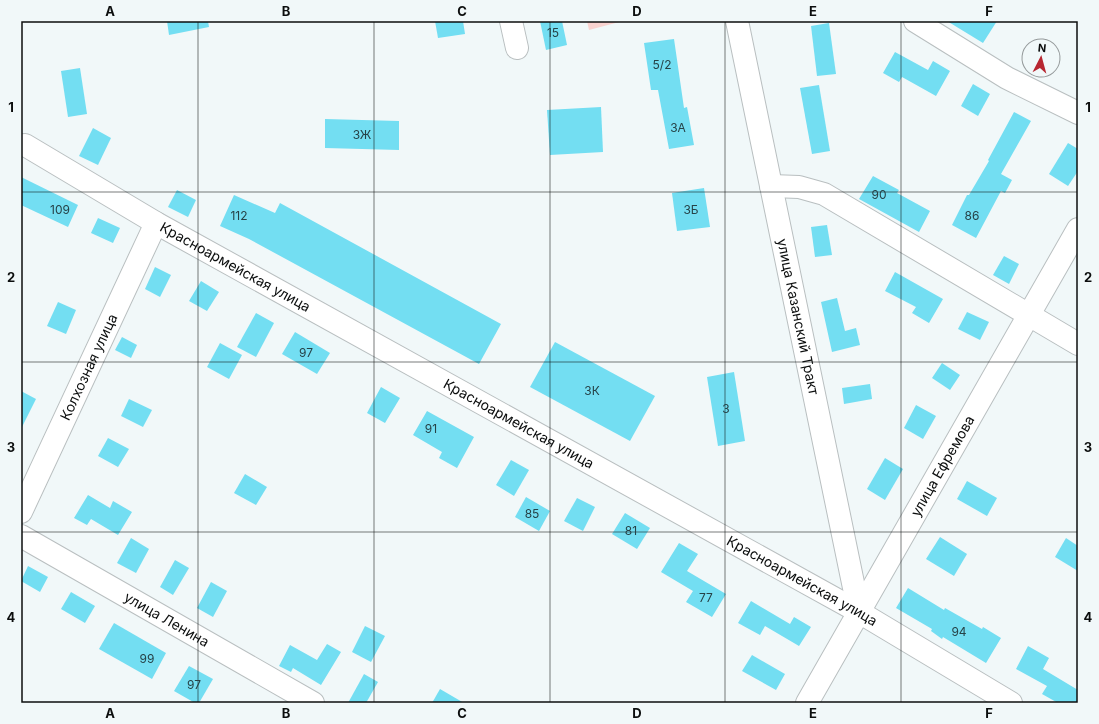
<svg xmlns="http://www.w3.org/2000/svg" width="1099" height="724" font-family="Inter,sans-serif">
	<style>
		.green { fill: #f9d3d0 }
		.building { fill: #73def2 }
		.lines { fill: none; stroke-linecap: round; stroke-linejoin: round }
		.minor-casing { stroke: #b9bfc0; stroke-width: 24 }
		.minor { stroke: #fff; stroke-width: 22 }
		.grid { fill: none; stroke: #0c0e0e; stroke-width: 1; stroke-opacity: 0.55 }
		.labels { text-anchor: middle; stroke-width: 3.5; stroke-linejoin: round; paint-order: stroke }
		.number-label { font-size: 12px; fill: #264247 }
		.street-label { font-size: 14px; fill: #0c0e0e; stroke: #f1f8f9 }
		.neatline { fill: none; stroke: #0c0e0e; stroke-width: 1.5 }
		.grid-label { font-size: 13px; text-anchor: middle; font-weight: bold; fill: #0c0e0e }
	</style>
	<rect width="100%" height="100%" fill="#f1f8f9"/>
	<!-- green -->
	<path class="green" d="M 587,21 L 623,21 L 589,30 Z"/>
	<!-- building -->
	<g class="building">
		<path d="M 167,21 L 208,21 L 209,27 L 169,35 Z"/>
		<path d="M 435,21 L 463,21 L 465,34 L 438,38 Z"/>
		<path d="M 540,21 L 562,21 L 567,45 L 546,50 Z"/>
		<path d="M 947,21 L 997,21 L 983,43 Z"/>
		<path d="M 829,23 L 836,74 L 817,76 L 811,26 Z"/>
		<path d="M 674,39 L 684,108 L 687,107 L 694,145 L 669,149 L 658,90 L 651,90 L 644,43 Z"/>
		<path d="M 895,52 L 928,70 L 933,61 L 950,71 L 936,96 L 902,77 L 899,82 L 883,73 Z"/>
		<path d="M 80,68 L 87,114 L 68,117 L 61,71 Z"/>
		<path d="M 973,84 L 990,94 L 978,116 L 961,106 Z"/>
		<path d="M 819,85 L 830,151 L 812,154 L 800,88 Z"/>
		<path d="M 601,107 L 603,152 L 550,155 L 547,110 Z"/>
		<path d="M 1014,112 L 1031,121 L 1001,174 L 1012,180 L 1005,193 L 1001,191 L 976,238 L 952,225 L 967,195 L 969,195 L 989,161 L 988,160 Z"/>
		<path d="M 325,119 L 399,121 L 399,150 L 325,148 Z"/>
		<path d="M 93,128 L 111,138 L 98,165 L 79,156 Z"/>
		<path d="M 1068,143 L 1078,149 L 1078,171 L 1068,186 L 1049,174 Z"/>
		<path d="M 873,176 L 899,190 L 897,193 L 930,211 L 919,232 L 859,199 Z"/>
		<path d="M 21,177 L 78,205 L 68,227 L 21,205 Z"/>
		<path d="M 704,188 L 710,227 L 677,231 L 672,193 Z"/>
		<path d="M 177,190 L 196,200 L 188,217 L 168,207 Z"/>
		<path d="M 234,195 L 275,213 L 280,203 L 501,324 L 479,364 L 249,239 L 220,226 Z"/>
		<path d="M 98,218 L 120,228 L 113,243 L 91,233 Z"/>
		<path d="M 827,225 L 832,255 L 815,257 L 811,227 Z"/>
		<path d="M 1004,256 L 1019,264 L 1009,284 L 993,275 Z"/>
		<path d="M 155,267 L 171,275 L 160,297 L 145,289 Z"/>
		<path d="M 895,272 L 943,299 L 929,323 L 912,313 L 916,307 L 885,291 Z"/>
		<path d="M 201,281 L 219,292 L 207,311 L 189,301 Z"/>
		<path d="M 837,298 L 845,331 L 856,328 L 860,345 L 832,352 L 821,302 Z"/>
		<path d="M 58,302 L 76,310 L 66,334 L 47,326 Z"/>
		<path d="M 967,312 L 989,322 L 980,340 L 958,329 Z"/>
		<path d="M 256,313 L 274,323 L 256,357 L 237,347 Z"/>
		<path d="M 295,332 L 330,353 L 317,374 L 282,354 Z"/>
		<path d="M 122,337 L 137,345 L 131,358 L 115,350 Z"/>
		<path d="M 555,342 L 655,396 L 630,441 L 530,387 Z"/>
		<path d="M 220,343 L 242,355 L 229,379 L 207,367 Z"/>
		<path d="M 942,363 L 960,375 L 950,390 L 932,378 Z"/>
		<path d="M 734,372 L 745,441 L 718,446 L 707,377 Z"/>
		<path d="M 870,384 L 872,399 L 844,404 L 842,388 Z"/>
		<path d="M 381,387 L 400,398 L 385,423 L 367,413 Z"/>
		<path d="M 21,391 L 36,399 L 21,429 Z"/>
		<path d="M 129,399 L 152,410 L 143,427 L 121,416 Z"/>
		<path d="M 916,405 L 936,416 L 923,439 L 904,428 Z"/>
		<path d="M 427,411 L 474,437 L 457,468 L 439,458 L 442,452 L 413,435 Z"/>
		<path d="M 108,438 L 129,449 L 118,467 L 98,456 Z"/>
		<path d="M 885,458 L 903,469 L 885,500 L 867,489 Z"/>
		<path d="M 511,460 L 529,470 L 514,496 L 496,485 Z"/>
		<path d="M 245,474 L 267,487 L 256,505 L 234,493 Z"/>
		<path d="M 967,481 L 997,498 L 987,516 L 957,499 Z"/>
		<path d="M 88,495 L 110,508 L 113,501 L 132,512 L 118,535 L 91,519 L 87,525 L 74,518 Z"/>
		<path d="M 526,497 L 550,511 L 539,531 L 515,517 Z"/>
		<path d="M 577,498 L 595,507 L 583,531 L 564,521 Z"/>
		<path d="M 625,513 L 650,528 L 637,549 L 612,534 Z"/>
		<path d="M 940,537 L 967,554 L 954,576 L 926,559 Z"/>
		<path d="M 131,538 L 149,549 L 136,573 L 117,563 Z"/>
		<path d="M 1066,538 L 1078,546 L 1078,571 L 1055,557 Z"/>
		<path d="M 679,543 L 698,554 L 687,571 L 726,594 L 712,617 L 686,602 L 693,591 L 661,572 Z"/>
		<path d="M 175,560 L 189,568 L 173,595 L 160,587 Z"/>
		<path d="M 28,566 L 48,577 L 40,592 L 21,581 Z"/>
		<path d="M 211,582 L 227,591 L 213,617 L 197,608 Z"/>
		<path d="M 908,588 L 944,610 L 945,608 L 982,629 L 983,627 L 1001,638 L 986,663 L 943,637 L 942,639 L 931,631 L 932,629 L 896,608 Z"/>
		<path d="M 71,592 L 95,606 L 85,623 L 61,609 Z"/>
		<path d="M 751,601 L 790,624 L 794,617 L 811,627 L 799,646 L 765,626 L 760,635 L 738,623 Z"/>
		<path d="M 114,623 L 166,653 L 152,679 L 99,649 Z"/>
		<path d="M 365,626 L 385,636 L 371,662 L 352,652 Z"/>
		<path d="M 327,644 L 341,652 L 321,685 L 293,668 L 291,672 L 279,666 L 290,645 L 317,660 Z"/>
		<path d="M 1028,646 L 1049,658 L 1043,669 L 1078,690 L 1078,703 L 1058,703 L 1042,694 L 1047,686 L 1016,669 Z"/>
		<path d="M 752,655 L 785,674 L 776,690 L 742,671 Z"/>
		<path d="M 189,666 L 213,679 L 199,703 L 195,703 L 174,691 Z"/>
		<path d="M 364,674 L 378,682 L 366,703 L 348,703 Z"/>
		<path d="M 440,689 L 464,703 L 432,703 Z"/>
	</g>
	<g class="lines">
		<defs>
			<g id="minor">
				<path d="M 511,21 L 517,48"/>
				<path id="s1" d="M 737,21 L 859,612"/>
				<path d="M 915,21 L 1007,78 L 1078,113"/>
				<path id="s2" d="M 25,145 L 156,223 L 859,612 L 1011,703"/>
				<path d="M 771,186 L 799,187 L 824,194 L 1078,344"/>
				<path id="s3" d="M 21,512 L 156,223"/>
				<path id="s4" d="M 21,536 L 313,703"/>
				<path id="s5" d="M 807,703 L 1078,229"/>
			</g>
		</defs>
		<!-- minor casing -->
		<use href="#minor" class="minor-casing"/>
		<!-- minor -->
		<use href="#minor" class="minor"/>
	</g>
	<!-- grid -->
	<path class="grid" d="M 198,21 L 198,703M 374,21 L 374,703M 550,21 L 550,703M 725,21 L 725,703M 901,21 L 901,703M 21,192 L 1078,192M 21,362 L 1078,362M 21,532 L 1078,532"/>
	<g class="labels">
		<!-- number labels -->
		<g class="number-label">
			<text x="553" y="37">15</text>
			<text x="662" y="69">5/2</text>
			<text x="678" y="132">3А</text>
			<text x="362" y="139">3Ж</text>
			<text x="879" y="199">90</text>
			<text x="60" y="214">109</text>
			<text x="691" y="214">3Б</text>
			<text x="239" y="220">112</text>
			<text x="972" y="220">86</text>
			<text x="306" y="357">97</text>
			<text x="592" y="395">3К</text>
			<text x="726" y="413">3</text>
			<text x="431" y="433">91</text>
			<text x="532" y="518">85</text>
			<text x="631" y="535">81</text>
			<text x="706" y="602">77</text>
			<text x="959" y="636">94</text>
			<text x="147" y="663">99</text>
			<text x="194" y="689">97</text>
		</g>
		<!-- street labels -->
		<g class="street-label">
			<text dy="5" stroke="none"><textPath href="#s2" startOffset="243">Красноармейская улица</textPath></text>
			<text dy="5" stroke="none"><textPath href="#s1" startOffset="302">улица Казанский Тракт</textPath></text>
			<text dy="5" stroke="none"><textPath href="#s3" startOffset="160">Колхозная улица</textPath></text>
			<text dy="5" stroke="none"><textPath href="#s2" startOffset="567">Красноармейская улица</textPath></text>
			<text dy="5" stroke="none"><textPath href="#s5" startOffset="273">улица Ефремова</textPath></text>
			<text dy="5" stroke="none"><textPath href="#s2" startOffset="891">Красноармейская улица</textPath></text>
			<text dy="5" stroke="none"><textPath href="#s4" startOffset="168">улица Ленина</textPath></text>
		</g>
	</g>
	<!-- border -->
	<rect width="1099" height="724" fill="none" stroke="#f1f8f9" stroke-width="44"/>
	<!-- north arrow -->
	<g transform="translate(1041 58) rotate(6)"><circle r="19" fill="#f1f8f9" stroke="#959a9b"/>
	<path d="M0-3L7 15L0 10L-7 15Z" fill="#b72630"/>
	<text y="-6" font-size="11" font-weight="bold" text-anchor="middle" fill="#0c0e0e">N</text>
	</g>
	<rect x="22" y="22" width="1055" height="680" class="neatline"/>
	<g class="grid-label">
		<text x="110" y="16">A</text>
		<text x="286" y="16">B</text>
		<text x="462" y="16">C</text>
		<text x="637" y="16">D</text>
		<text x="813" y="16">E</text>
		<text x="989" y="16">F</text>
		<text x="11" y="112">1</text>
		<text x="1088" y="112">1</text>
		<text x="11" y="282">2</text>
		<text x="1088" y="282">2</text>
		<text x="11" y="452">3</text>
		<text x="1088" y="452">3</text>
		<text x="11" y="622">4</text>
		<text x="1088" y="622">4</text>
		<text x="110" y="718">A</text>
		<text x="286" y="718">B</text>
		<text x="462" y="718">C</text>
		<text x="637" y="718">D</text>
		<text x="813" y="718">E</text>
		<text x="989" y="718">F</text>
	</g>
</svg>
